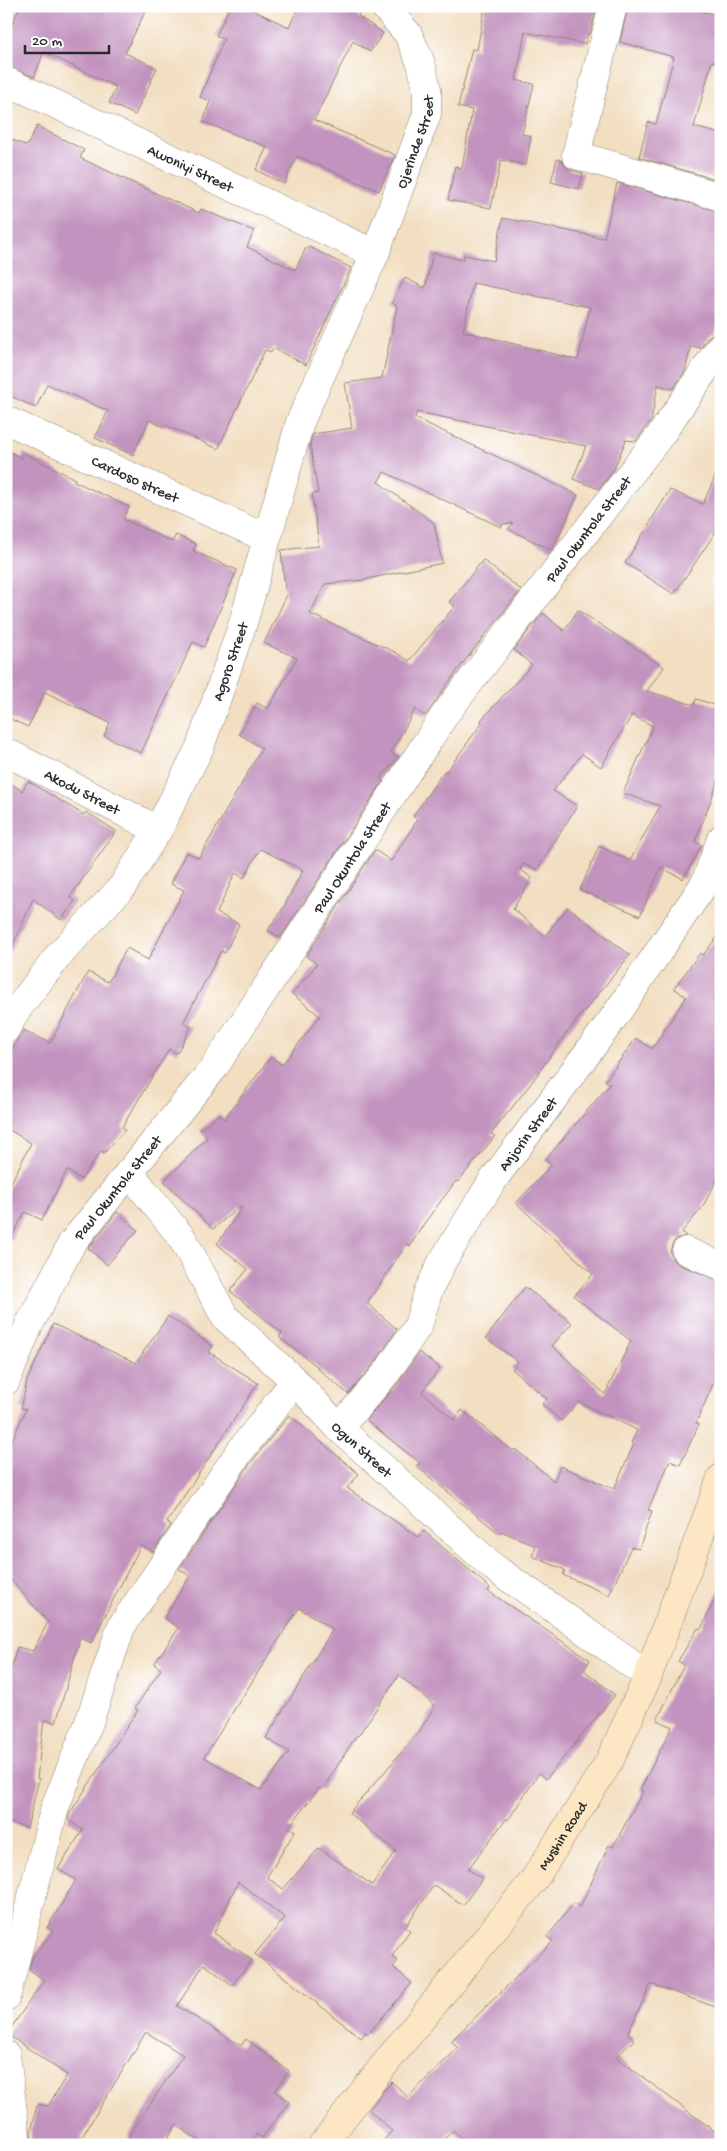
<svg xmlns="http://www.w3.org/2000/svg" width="727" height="2151" font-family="'Gochi Hand',sans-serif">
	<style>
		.building { fill: #c293be; fill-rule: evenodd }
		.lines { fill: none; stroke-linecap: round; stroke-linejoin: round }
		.minor-casing { stroke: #8e8476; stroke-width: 29 }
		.secondary-casing { stroke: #8e8476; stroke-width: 29 }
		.minor { stroke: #fff; stroke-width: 28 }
		.secondary { stroke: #fce6c4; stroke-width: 28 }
		.labels { text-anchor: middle; stroke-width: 4; stroke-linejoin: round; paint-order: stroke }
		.street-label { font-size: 15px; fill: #2b2b2b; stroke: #fff }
	</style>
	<rect width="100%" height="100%" fill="#fff"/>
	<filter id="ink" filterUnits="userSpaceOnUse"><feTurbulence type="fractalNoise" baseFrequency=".02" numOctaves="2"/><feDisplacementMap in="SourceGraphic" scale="10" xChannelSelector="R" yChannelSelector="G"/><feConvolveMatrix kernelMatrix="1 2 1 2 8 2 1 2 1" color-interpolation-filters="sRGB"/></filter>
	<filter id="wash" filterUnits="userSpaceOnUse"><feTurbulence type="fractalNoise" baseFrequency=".0096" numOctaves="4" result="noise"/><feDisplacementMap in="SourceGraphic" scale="20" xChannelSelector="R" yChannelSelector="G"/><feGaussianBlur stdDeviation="1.12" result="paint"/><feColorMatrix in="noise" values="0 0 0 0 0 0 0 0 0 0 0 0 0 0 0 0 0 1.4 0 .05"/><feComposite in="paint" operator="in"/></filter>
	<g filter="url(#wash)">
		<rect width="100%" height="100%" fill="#f2dec1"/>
		<g id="blocks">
			<!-- building -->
			<g class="building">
				<path d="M 20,6 L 148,6 L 125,53 L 157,68 L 135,115 L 109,103 L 116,87 L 44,52 L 34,77 L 6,66 L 6,39 Z"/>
				<path d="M 230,6 L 244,6 L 289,27 L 299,6 L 362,6 L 358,16 L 383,33 L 370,52 L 353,41 L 314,120 L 395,155 L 379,191 L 297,156 L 284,184 L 256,170 L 267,147 L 203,122 L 210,101 L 200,97 L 224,39 L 216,36 Z"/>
				<path d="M 485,6 L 597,6 L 590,34 L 588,33 L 585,44 L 525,32 L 516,80 L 534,84 L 522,134 L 531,136 L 526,165 L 501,160 L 491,208 L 448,200 L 455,166 L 462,168 L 472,110 L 458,107 L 472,49 L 477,50 Z"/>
				<path d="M 628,6 L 683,6 L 721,16 L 721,63 L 712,61 L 694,127 L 721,134 L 721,181 L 639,157 L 648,122 L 656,124 L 674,57 L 620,42 Z"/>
				<path d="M 37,126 L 84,150 L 80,158 L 127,180 L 199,213 L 201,209 L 254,231 L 247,247 L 295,270 L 307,246 L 351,268 L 306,365 L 273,348 L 271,352 L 265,350 L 218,449 L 165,425 L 164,427 L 149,420 L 133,455 L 95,438 L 108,411 L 47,384 L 36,408 L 6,394 L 6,137 L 27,146 Z"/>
				<path d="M 557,159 L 562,161 L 565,166 L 571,170 L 583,173 L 579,189 L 551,182 Z"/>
				<path d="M 617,183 L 721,212 L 721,311 L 716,332 L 708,337 L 701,348 L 691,346 L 685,371 L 673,389 L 658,385 L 651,421 L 636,441 L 626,440 L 613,471 L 599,489 L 573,479 L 586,446 L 417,412 L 415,418 L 578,495 L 552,550 L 508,529 L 513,523 L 503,524 L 501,527 L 384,472 L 378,482 L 434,523 L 442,563 L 363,580 L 325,584 L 310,614 L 395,652 L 409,661 L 455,606 L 449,602 L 483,560 L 521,590 L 457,671 L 425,716 L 415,709 L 391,753 L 398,757 L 380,779 L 383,781 L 280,938 L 268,930 L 282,910 L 303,870 L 260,849 L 244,878 L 235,873 L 217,913 L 239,924 L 225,953 L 221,951 L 183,1023 L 191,1027 L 177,1053 L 169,1049 L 122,1127 L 125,1130 L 104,1153 L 101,1151 L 81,1180 L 67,1170 L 42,1220 L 25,1212 L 6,1248 L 6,1193 L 31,1143 L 6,1128 L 6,1059 L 23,1030 L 50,1043 L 88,972 L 108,982 L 127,948 L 148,960 L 184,890 L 171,884 L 186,852 L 199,858 L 262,748 L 239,734 L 257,703 L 268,709 L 297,658 L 264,643 L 286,597 L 281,550 L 319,546 L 312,494 L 318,493 L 310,444 L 313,434 L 352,428 L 345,383 L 382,378 L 397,306 L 392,303 L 405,278 L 425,288 L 433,253 L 463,260 L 464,255 L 494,261 L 503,218 L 604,238 ZM 473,283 L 590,307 L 578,360 L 463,331 Z"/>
				<path d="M 6,450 L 22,458 L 24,453 L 75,479 L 74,481 L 129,507 L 123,519 L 172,542 L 176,535 L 196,544 L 193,551 L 237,570 L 204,647 L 193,642 L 141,753 L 104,736 L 110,723 L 45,692 L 28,727 L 6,717 Z"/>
				<path d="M 721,463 L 721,524 L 674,594 L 625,563 L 670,490 L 703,504 Z"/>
				<path d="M 578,610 L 664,667 L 647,691 L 694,705 L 696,699 L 721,707 L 721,773 L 695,842 L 702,845 L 683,879 L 661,867 L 640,916 L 580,890 L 599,846 L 630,861 L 660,806 L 623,793 L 653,726 L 632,715 L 601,767 L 582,754 L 553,791 L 577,806 L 537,870 L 523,864 L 520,869 L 532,878 L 513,909 L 545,936 L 568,907 L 630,955 L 564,1036 L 532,1082 L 491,1134 L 495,1136 L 458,1182 L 456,1181 L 425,1222 L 410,1246 L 407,1244 L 367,1303 L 397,1329 L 375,1363 L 348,1394 L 317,1368 L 318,1367 L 279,1337 L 282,1333 L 230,1291 L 248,1269 L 217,1244 L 242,1208 L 240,1206 L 213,1229 L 164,1181 L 207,1138 L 200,1130 L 219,1114 L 224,1119 L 271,1057 L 282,1065 L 320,1016 L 292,994 L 317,964 L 306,956 L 375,850 L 391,861 L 418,819 L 413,816 L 444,771 L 446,772 L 482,723 L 481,720 L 532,665 L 514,650 L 543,613 L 564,631 Z"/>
				<path d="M 6,780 L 22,791 L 28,781 L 84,815 L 86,812 L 116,831 L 70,897 L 75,901 L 61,920 L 33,899 L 6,961 Z"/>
				<path d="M 721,932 L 721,1172 L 702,1208 L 682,1232 L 686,1236 L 676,1239 L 672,1245 L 670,1252 L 673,1260 L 680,1265 L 721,1281 L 721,1366 L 696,1423 L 699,1424 L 680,1465 L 670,1461 L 648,1510 L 652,1511 L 639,1549 L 631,1547 L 609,1595 L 563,1575 L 565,1570 L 532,1556 L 536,1546 L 501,1531 L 500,1534 L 416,1466 L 420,1463 L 366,1420 L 399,1382 L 419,1352 L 440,1368 L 422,1392 L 454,1420 L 462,1410 L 513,1451 L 515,1449 L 554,1481 L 560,1466 L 614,1489 L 634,1444 L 631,1443 L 637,1430 L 579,1402 L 561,1421 L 542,1404 L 547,1399 L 512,1369 L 518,1362 L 486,1338 L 525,1287 L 572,1323 L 552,1346 L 605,1394 L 631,1341 L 574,1296 L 593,1274 L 516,1203 L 552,1165 L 545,1160 L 610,1084 L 605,1081 L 636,1038 L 652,1049 L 686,997 L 674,988 L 700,953 L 703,955 Z"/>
				<path d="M 117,1212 L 138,1230 L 107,1265 L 88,1248 Z"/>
				<path d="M 168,1316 L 213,1346 L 209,1352 L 258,1383 L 167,1522 L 171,1525 L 153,1552 L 141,1545 L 91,1643 L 80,1638 L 56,1723 L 44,1719 L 37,1778 L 39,1779 L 27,1828 L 6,1822 L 6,1688 L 17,1647 L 33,1651 L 48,1622 L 6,1574 L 6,1454 L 26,1409 L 21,1408 L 27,1381 L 53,1324 L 136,1363 Z"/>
				<path d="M 289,1415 L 359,1474 L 347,1488 L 418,1537 L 424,1531 L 490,1588 L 488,1591 L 590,1660 L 584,1670 L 615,1695 L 546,1779 L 539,1773 L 508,1820 L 506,1819 L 468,1869 L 482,1879 L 463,1905 L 434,1885 L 405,1927 L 410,1930 L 392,1956 L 398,1961 L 393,1967 L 412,1983 L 368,2034 L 366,2032 L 361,2038 L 255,1954 L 285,1918 L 238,1882 L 214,1933 L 252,1960 L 232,1985 L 204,1964 L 177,2006 L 241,2046 L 246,2039 L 289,2071 L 275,2091 L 289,2102 L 262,2138 L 257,2134 L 249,2145 L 206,2145 L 176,2125 L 163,2145 L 140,2145 L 128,2137 L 183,2055 L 146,2032 L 77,2145 L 32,2145 L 31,2133 L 37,2104 L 48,2106 L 67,2075 L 7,2034 L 44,1980 L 29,1969 L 32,1958 L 53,1931 L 47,1928 L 76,1880 L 58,1869 L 83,1830 L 68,1820 L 70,1813 L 138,1710 L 135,1708 L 161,1669 L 154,1664 L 179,1628 L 164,1618 L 190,1576 L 179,1569 L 250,1464 ZM 299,1608 L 333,1629 L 266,1738 L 289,1752 L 261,1790 L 204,1757 ZM 399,1675 L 435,1706 L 419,1732 L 349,1813 L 396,1851 L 372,1885 L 319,1848 L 283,1889 L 267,1877 L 295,1831 L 289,1827 L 319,1788 L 322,1790 L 357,1735 L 358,1736 Z"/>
				<path d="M 721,1585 L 721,2009 L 651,1984 L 628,2033 L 634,2040 L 616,2057 L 721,2136 L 721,2145 L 468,2145 L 453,2130 L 439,2145 L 379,2145 L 392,2131 L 369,2110 L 384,2090 L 392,2082 L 408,2097 L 458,2048 L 451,2041 L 553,1941 L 547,1937 L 574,1903 L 580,1907 L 609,1845 L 613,1847 L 643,1791 L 640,1790 L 672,1727 L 657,1720 L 684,1665 L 678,1661 L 698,1628 L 701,1629 Z"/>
			</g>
		</g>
	</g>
	<g filter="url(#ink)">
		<use href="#blocks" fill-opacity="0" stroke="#8e8476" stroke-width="1"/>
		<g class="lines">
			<defs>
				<g id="minor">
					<path d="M 613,6 L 576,155 L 721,197"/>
					<path id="s1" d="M 6,81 L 375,254"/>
					<path id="s2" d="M 6,420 L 266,538"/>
					<path id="s3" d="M 6,752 L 158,830"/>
					<path id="s4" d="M 6,1029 L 16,1011 L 59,955 L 122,887 L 158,830 L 200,747 L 243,623 L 300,422 L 375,254 L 427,114 L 427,89 L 421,63 L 408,34 L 384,6"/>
					<path id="s5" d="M 129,1172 L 182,1238 L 225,1317 L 295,1381 L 339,1428 L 493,1567 L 557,1611 L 648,1676"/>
					<path d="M 686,1251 L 721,1266"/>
					<path id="s6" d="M 6,1381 L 29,1325 L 72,1243 L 213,1069 L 446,713 L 662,433 L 721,346"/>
					<path id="s7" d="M 339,1428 L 387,1372 L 418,1326 L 428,1292 L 442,1262 L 493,1180 L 612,1020 L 705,883 L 721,839"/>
					<path d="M 6,1997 L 55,1807 L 88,1725 L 121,1627 L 240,1451 L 295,1381"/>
					<path d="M 6,2055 L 17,2145"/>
				</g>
				<g id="secondary">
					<path id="s8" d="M 322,2145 L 380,2070 L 533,1881 L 609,1762 L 648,1676 L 721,1478"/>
				</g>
			</defs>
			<!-- minor casing -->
			<use href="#minor" class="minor-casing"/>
			<!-- secondary casing -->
			<use href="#secondary" class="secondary-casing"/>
			<!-- minor -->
			<use href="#minor" class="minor"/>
			<!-- secondary -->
			<use href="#secondary" class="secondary"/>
		</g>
	</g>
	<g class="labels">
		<!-- street labels -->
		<g class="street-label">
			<text dy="5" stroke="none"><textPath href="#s4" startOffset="988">Ojerinde Street</textPath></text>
			<text dy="5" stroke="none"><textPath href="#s1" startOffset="204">Awoniyi Street</textPath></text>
			<text dy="5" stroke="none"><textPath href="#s2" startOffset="142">Cardoso street</textPath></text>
			<text dy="5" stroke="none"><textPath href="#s6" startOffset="1035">Paul Okuntola Street</textPath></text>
			<text dy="5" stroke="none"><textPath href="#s4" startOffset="435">Agoro Street</textPath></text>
			<text dy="5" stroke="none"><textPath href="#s3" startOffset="86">Akodu Street</textPath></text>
			<text dy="5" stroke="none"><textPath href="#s6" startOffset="630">Paul Okuntola Street</textPath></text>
			<text dy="5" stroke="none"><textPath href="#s7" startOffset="352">Anjorin Street</textPath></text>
			<text dy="5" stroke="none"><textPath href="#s6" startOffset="225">Paul Okuntola Street</textPath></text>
			<text dy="5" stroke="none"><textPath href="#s5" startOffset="365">Ogun Street</textPath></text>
			<text dy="5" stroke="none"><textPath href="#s8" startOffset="392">Mushin Road</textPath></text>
		</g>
	</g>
	<!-- margin -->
	<rect width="727" height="2151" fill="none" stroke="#fff" stroke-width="25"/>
	<!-- scale -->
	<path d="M25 45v8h84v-8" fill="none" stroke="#2b2b2b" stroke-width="2.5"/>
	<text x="32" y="45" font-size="15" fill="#2b2b2b" stroke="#ffffff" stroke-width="4" paint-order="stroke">20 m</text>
</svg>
